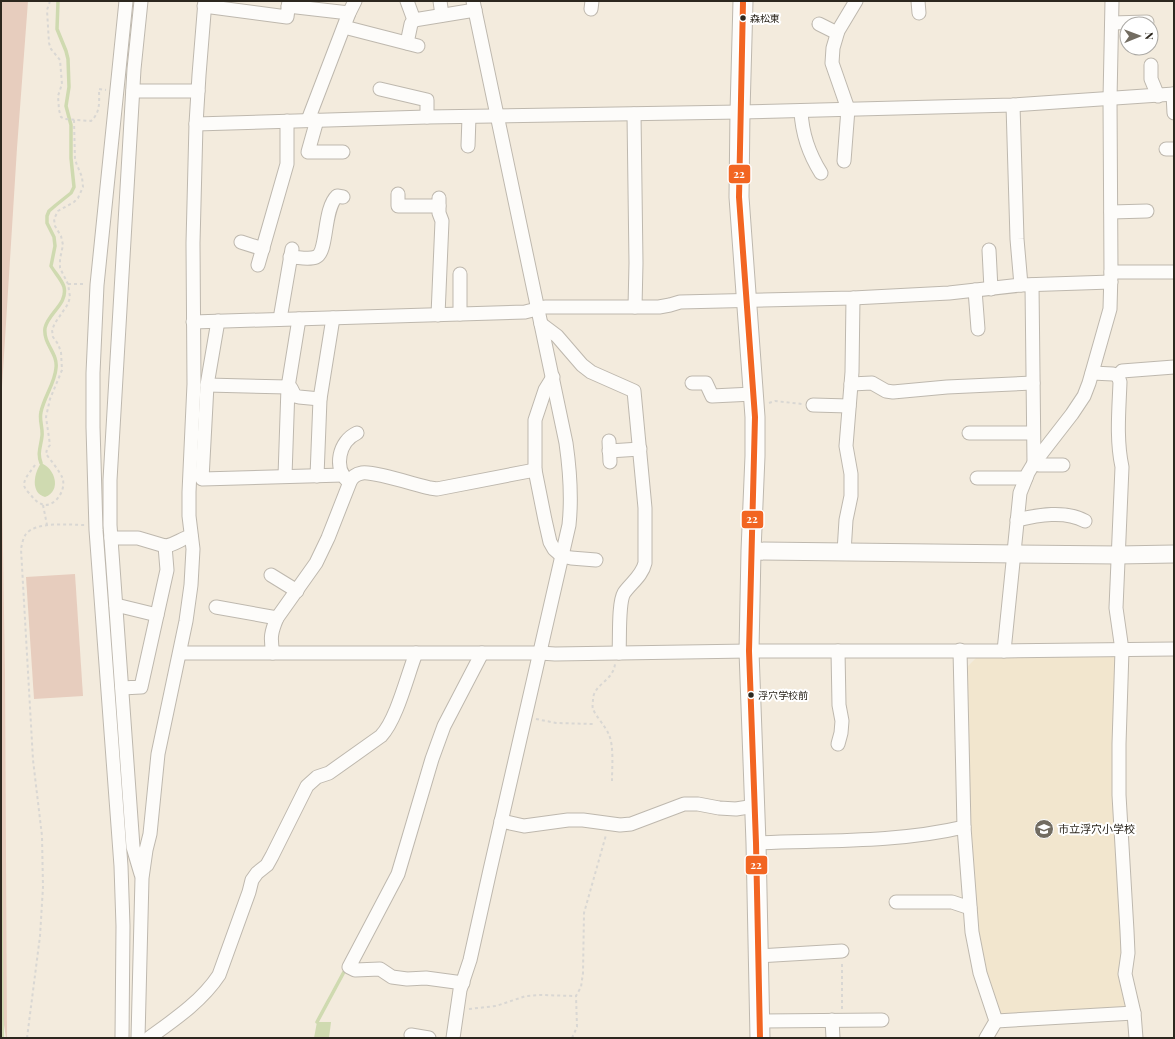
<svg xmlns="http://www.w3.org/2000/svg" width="1175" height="1039" font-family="'Playfair Display','Noto Sans JP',serif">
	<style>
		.built { fill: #f2e6ce }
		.green { fill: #e7cdbe }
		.water { fill: #cfdab0 }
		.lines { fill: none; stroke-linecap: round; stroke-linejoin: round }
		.stream { stroke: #cfdab0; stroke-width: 3.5 }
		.minor-casing { stroke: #beb8ae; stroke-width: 15 }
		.tertiary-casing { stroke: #beb8ae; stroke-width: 19 }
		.secondary-casing { stroke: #beb8ae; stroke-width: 21 }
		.path { stroke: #d9d7d3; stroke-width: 2; stroke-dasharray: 3 3; stroke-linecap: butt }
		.minor { stroke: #fdfcfa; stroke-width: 13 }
		.tertiary { stroke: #fdfcfa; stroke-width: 17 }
		.secondary { stroke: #fdfcfa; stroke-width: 19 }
		.bus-1-casing { stroke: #fff; stroke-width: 9 }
		.bus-1 { stroke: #f26522; stroke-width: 6 }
		.bus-dot { fill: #2c271e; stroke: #fff; stroke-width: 1.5 }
		.labels { text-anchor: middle; stroke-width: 4; stroke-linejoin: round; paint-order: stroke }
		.bus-label { font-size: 10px; fill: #2c271e; stroke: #fff; text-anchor: start }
		.poi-label { font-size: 11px; fill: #2c271e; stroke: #fff; text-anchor: start }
		.line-badge { stroke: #fff; stroke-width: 1.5 }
		.badge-label { font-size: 11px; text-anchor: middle; font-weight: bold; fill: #fff }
	</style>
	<rect width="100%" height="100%" fill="#f3ebdd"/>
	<!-- built -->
	<path class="built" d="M 1115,654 L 1114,794 L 1121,915 L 1122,992 L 1127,1003 L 1122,1011 L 1002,1016 L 997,1008 L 987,976 L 979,942 L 969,792 L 967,667 L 979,655 Z"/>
	<!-- green -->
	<g class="green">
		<path d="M 1,1 L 28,1 L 17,148 L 1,403 Z"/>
		<path d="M 1,426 L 5,674 L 7,1038 L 6,1038 L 1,1005 Z"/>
		<path d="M 75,574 L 83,696 L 34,699 L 26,577 Z"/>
	</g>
	<!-- water -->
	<g class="water">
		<path d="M 41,463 C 55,468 62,491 45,497 C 30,493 34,473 41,463 Z"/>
		<path d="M 1,755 L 4,1038 L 1,1038 Z"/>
		<path d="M 317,1022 L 331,1022 L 329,1038 L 314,1038 Z"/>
	</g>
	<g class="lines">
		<!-- stream -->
		<g class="stream">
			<path d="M 41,463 C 37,453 41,446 42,436 C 43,428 39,420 41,412 C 44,397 55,383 56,368 C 58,353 43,344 45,328 C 48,313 68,304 64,287 C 62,280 55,273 51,266 L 55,246 L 54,237 L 47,223 L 47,216 L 49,211 L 56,205 L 71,193 L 74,187 L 71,158 L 71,125 L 66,106 L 69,87 L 68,59 L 66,51 L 57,29 L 58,1"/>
			<path d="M 317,1022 L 345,970"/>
		</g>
		<defs>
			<g id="minor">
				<path d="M 407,1 L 414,20 L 475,10"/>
				<path d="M 440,1 L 442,15"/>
				<path d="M 918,1 L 919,13"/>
				<path d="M 204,6 L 287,17 L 289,1"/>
				<path d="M 288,6 L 349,13"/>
				<path d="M 591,9 L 592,1"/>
				<path d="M 1112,23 L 1147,22"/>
				<path d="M 819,24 L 837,33"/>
				<path d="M 344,27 L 418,46"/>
				<path d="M 407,43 L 411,24 L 414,20"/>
				<path d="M 1151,65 L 1151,79 L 1158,96"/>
				<path d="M 380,89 L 427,100 L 427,117"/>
				<path d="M 133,91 L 198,91"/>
				<path d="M 1173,94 L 1174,113"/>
				<path d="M 1013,105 L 1017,239 L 1021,285"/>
				<path d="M 801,111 C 802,133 809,154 821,173"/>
				<path d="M 634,114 L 636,263 L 635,307"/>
				<path d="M 308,120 L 349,13 L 355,1"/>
				<path d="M 317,120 L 308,152 L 343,152"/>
				<path d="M 196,124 L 427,117 L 740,112 L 1013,105 L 1174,94"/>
				<path d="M 468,146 L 469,117"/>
				<path d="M 1166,149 L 1174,149"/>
				<path d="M 844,161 L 848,109 L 832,63 L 833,48 L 838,31 L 856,1"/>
				<path d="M 398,194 L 398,206 L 439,206"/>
				<path d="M 1111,212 L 1147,211"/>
				<path d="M 241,242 L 263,249"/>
				<path d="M 989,250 L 991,289"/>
				<path d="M 290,257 C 298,257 309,260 316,257 C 328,252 323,209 337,196 L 343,197"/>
				<path d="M 258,265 L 287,164 L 287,121"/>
				<path d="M 1111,272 L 1174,272"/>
				<path d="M 1032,285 L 1034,463 L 1039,465 L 1063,465"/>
				<path d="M 975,290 L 978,329"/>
				<path d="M 460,314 L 460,274"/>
				<path d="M 438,315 L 442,221 L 439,213 L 439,198"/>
				<path d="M 280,319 L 292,249"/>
				<path d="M 218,321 L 207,385 L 202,479 L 343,475"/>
				<path d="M 193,322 L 525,312 L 545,307 L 659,307 L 670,305 L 680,302 L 853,298 L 949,293 L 1021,285 L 1111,282"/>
				<path d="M 541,324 L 557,336 L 582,365 L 591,372 L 634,391 L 645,508 L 645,563 C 642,576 631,583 624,593 C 618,603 620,640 619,653"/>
				<path d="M 1092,373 L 1113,374 L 1118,376 L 1120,382 C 1119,410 1116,439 1122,467 L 1116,608 L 1122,650 L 1119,744 L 1119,795 L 1127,931 L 1128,953 L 1125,974 L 1134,1013 L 1136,1038"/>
				<path d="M 1118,376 L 1122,371 L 1174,367"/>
				<path d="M 553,377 L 545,390 L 535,420 L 535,470 L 545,520 L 550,542 L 554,549 L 562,556 L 571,558 L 596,560"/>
				<path d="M 692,383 L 706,383 L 712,396 L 753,394"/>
				<path d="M 851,384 L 872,383 L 886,391 L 893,392 L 947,387 L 1033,383"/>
				<path d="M 207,385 L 288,387 L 299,319"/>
				<path d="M 813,405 L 849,406"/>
				<path d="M 969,433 L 1033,433"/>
				<path d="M 609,441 L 610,462"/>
				<path d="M 609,451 L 640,449"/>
				<path d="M 285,476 L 288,387 L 291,388 L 295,396 L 299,397 L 320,399"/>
				<path d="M 317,476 L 320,399 L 333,318"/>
				<path d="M 977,478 L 1026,478"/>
				<path d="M 348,481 C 333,468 339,441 357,433"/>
				<path d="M 1017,520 C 1038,515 1065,510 1085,521"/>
				<path d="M 111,538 L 138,538 L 165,546"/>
				<path d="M 844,552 L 846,520 L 851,496 L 851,474 L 846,446 L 852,372 L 853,298"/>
				<path d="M 271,575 L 297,591"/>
				<path d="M 116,605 L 157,615"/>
				<path d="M 216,607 L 277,618"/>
				<path d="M 960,650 L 964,827 L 972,932 L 980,973 L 996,1021 L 986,1038"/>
				<path d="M 1004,651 L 1020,493 L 1028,473 L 1034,463 L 1072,414 L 1084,396 L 1089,383 L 1110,309 L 1111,272 L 1110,99 L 1112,1"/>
				<path d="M 180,653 L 540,653 L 555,654 L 749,651 L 1004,651 L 1174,649"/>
				<path d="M 273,653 C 270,638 271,632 277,618 L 316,563 L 328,538 L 350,482 C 352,477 356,474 362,473 C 373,471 416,485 430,488 L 437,489 L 535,470"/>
				<path d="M 122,688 L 141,687 L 167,570 L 165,546 C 175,545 182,538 191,536"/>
				<path d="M 838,744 L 841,733 L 842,721 L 839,705 L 838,651"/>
				<path d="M 501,821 L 524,826 L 568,820 L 583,820 L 620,825 L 631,824 L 684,804 L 698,804 L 719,808 L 736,809 L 755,806"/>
				<path d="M 756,843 C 825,840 896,843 964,827"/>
				<path d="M 141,874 L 133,847 L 110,525 L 110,480 L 134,69 L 141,1"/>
				<path d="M 896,902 L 952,902 L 970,908"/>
				<path d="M 758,956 L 842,951"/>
				<path d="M 463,983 L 426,978 L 407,979 L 392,977 L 380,969 L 355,970 L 349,967 L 398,874 L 432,759 L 444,726 L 482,653"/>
				<path d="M 832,1020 L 833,1038"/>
				<path d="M 760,1021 L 882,1020"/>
				<path d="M 996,1021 L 1134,1013"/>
				<path d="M 411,1035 L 429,1038"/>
				<path d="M 122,1038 L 123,926 L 121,866 L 96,530 L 93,427 L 93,373 L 97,285 L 126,1"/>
				<path d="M 138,1038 L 142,878 L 146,850 L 150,834 L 158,754 L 186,621 L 191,585 L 193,549 L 189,516 L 189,492 L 194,384 L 193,243 L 196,124 L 199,75 L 205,1"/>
				<path d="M 149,1038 C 174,1020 202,1001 219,975 L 249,892 L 252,880 L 257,873 L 267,865 L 272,856 L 307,786 L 317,777 L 329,773 L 381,736 C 397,719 407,676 416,653"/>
				<path d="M 453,1038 L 460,990 L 470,960 L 490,870 L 569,525 C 572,497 570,471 566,443 L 473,1"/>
			</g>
			<path id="tertiary" d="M 751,551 L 1118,555 L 1174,554"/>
			<path id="secondary" d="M 743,1 L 740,112 L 739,197 L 755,417 L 755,456 L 751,551 L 749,651 L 756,843 L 760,1038"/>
		</defs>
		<!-- minor casing -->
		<use href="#minor" class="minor-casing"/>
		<!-- tertiary casing -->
		<use href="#tertiary" class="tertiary-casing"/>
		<!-- secondary casing -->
		<use href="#secondary" class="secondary-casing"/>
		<!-- path -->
		<g class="path">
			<path d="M 50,1 L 47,10 L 49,43 L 51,49 L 60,60 L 62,84 L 58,96 L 59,110 L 61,117 L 65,119 L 91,121 C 101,112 99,101 99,89 L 106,90"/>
			<path d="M 68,284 L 85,284"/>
			<path d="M 769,403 L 775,401 L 802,404"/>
			<path d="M 35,465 C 31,471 25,477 24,484 C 24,488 27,491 30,494 C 34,499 38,504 45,505 C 57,505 67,488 62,477 C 60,472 50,459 46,454 L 47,449 L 50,445 L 46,417 L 50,399 L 62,370 L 61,352 L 58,344 L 53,337 L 52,330 L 55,323 L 68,304 L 70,297 L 68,284 L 60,268 L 60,259 L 63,245 L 61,236 L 55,226 L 54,219 L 58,211 L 74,202 L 78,198 L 83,187 L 82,177 L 75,160 L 74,120"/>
			<path d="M 43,505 L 47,525"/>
			<path d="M 536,719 L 556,723 L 594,724"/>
			<path d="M 612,781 C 612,768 614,746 609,735 C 606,727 595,715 593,709 C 592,706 593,702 593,699 C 594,684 613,681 615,664"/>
			<path d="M 469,1009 L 496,1006 L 526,996 L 541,995 L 576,996"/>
			<path d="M 842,1009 L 842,962"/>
			<path d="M 27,1038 L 40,936 L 43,887 L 42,836 L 33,760 L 21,549 C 22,544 23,538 26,534 C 36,521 70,525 85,525"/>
			<path d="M 572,1038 L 577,1027 L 576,996 L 581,987 L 583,973 L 584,913 L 606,835"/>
		</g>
		<!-- minor -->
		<use href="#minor" class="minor"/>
		<!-- tertiary -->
		<use href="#tertiary" class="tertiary"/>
		<!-- secondary -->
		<use href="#secondary" class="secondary"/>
		<defs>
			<path id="bus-1" d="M 743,1 L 739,197 L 755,417 L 749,651 L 756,843 L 760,1038"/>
		</defs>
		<!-- bus-1 casing -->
		<use href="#bus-1" class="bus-1-casing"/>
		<!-- bus-1 -->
		<use href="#bus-1" class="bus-1"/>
	</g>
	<!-- icons -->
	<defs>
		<symbol id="school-disc" viewBox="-11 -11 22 22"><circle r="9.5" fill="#726c61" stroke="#fff"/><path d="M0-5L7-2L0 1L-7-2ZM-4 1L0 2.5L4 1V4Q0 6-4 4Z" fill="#fff"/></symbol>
	</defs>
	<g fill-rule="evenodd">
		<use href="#school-disc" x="1033" y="818" width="22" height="22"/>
	</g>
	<!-- markers -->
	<g class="bus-dot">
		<circle cx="743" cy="18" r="3.5"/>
		<circle cx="751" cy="695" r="3.5"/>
	</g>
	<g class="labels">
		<!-- bus labels -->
		<g class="bus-label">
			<text x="750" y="22">森松東</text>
			<text x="758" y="699">浮穴学校前</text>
		</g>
		<!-- poi labels -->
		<g class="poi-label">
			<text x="1058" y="833">市立浮穴小学校</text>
		</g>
	</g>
	<g class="line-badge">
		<rect x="728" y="164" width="23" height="20" rx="4" fill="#f26522"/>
		<rect x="741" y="510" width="23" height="19" rx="4" fill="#f26522"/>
		<rect x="745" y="855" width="23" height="20" rx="4" fill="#f26522"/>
	</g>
	<g class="badge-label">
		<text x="739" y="178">22</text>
		<text x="752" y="523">22</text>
		<text x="756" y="869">22</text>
	</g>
	<!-- border -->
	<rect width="1175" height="1039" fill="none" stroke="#2c271e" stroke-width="4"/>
	<!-- north arrow -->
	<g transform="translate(1139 36) rotate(89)"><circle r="19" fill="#ffffff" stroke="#aba9a5"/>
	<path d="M0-3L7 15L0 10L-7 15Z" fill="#726c61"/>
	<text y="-6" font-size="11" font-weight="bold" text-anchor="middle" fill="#2c271e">N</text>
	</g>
</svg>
